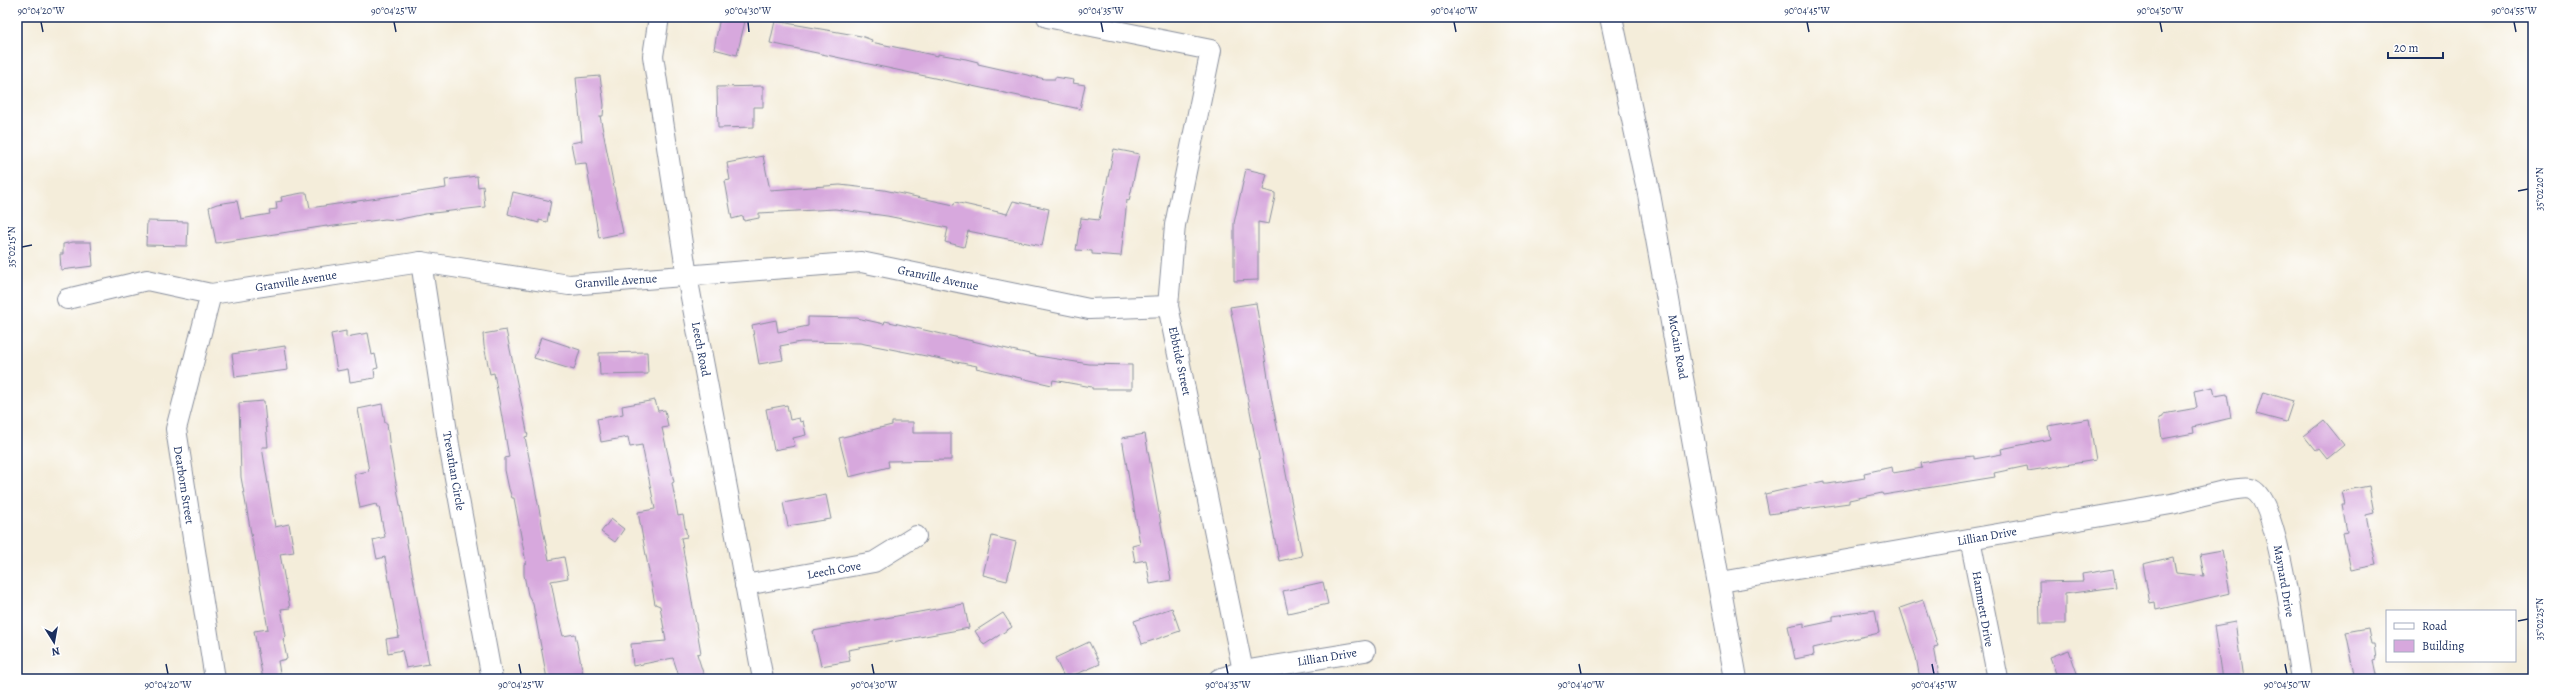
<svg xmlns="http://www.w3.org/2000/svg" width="2550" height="696" font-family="Alegreya,serif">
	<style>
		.building { fill: #d7a8dd }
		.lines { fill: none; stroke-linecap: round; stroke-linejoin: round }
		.street-casing { stroke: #888e9c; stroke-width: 22 }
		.secondary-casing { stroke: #888e9c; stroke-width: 24 }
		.street { stroke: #fff; stroke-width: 20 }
		.secondary { stroke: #fff; stroke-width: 22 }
		.ticks { fill: none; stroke: #1b2f5e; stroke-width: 1.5 }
		.labels { text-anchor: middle; stroke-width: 3.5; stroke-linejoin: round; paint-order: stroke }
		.street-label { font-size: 12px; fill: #1b2f5e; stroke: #fff }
		.neatline { fill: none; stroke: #1b2f5e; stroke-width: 1.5 }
		.ticks-label { font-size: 10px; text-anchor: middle; fill: #1b2f5e }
	</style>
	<rect width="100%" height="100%" fill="#fff"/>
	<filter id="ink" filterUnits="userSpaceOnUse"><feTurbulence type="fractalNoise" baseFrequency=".025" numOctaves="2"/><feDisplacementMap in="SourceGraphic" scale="8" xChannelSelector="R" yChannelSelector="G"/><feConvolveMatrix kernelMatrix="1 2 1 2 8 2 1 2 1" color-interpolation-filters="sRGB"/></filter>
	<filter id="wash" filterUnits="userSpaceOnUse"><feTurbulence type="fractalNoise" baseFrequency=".012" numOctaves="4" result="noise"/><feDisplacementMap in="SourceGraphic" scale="16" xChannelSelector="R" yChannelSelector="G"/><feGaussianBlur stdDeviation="0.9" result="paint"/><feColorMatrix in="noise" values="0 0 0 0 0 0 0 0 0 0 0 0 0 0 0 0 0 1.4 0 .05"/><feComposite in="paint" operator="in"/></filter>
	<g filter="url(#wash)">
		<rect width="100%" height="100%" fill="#f4edda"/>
		<g id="blocks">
			<!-- building -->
			<g class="building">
				<path d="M 720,17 L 746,17 L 737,55 L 714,49 Z"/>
				<path d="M 775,21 L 861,36 L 872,40 L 871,42 L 938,56 L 938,54 L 966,59 L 978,62 L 978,64 L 1045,79 L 1055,79 L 1055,77 L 1074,80 L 1073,83 L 1085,85 L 1080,109 L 770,43 Z"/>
				<path d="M 600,76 L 604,105 L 603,116 L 600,116 L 623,233 L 599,238 L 586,163 L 575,164 L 571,143 L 582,141 L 576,78 Z"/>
				<path d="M 763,86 L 763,107 L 754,107 L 754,127 L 718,128 L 717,87 Z"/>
				<path d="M 1114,149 L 1139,154 L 1129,201 L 1127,200 L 1121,256 L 1092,254 L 1092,251 L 1076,250 L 1081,218 L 1099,220 Z"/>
				<path d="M 763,156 L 770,190 L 840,185 L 884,190 L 954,205 L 955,202 L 1007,214 L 1013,201 L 1049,209 L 1042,246 L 968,231 L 964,247 L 945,242 L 948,228 L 887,216 L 835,209 L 759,213 L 759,218 L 744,221 L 743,216 L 732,219 L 725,181 L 730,180 L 727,163 Z"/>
				<path d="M 1246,169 L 1267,174 L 1263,190 L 1275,193 L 1275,197 L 1269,224 L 1258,222 L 1258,280 L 1234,281 L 1234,223 Z"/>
				<path d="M 477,176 L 478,187 L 483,186 L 485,207 L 425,214 L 396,220 L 385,219 L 327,227 L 327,226 L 216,243 L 209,207 L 217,204 L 237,201 L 241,219 L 270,214 L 269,210 L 277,209 L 276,202 L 282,201 L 281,197 L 302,193 L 307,193 L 310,208 L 446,188 L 445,180 Z"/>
				<path d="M 513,192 L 551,201 L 547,222 L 539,220 L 539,223 L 508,214 Z"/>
				<path d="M 147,221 L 188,222 L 187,246 L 146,245 Z"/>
				<path d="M 73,242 L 91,242 L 93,266 L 61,270 L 60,254 L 63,254 L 63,244 Z"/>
				<path d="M 1256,303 L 1271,396 L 1302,556 L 1279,561 L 1230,307 Z"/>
				<path d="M 808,317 L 857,318 L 884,324 L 885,321 L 1038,356 L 1089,364 L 1132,365 L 1132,389 L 1092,389 L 1092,387 L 1053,380 L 1052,385 L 976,368 L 977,366 L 860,343 L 801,342 L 780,346 L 783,360 L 759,364 L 752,325 L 776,320 L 778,332 L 808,326 Z"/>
				<path d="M 506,330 L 528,436 L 525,437 L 549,560 L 564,557 L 568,578 L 551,581 L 557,613 L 563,636 L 575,634 L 584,679 L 547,679 L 533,604 L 528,595 L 524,575 L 524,564 L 526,563 L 514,498 L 512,498 L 509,489 L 505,470 L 505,458 L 509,457 L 501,412 L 494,373 L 490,374 L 484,346 L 483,334 Z"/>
				<path d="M 346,331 L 346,337 L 368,333 L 372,355 L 375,354 L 378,368 L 374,369 L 375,378 L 350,382 L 348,369 L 337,371 L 331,334 Z"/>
				<path d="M 541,337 L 580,350 L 574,370 L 534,358 Z"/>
				<path d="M 285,346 L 288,370 L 235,377 L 232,354 Z"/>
				<path d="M 647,352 L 648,374 L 600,375 L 599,353 Z"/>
				<path d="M 2213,387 L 2215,396 L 2227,394 L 2231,418 L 2193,427 L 2194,433 L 2162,439 L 2159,418 L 2163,417 L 2163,414 L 2197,408 L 2194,391 Z"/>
				<path d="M 2263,392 L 2293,401 L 2286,422 L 2256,414 Z"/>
				<path d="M 655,400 L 658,411 L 665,410 L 668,427 L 662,428 L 674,482 L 672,483 L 678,516 L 683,515 L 687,537 L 681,538 L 701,653 L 697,654 L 705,679 L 680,679 L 673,658 L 633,666 L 631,644 L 666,641 L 660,606 L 655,604 L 638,512 L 655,509 L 642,445 L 630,447 L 628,437 L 601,442 L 597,419 L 623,414 L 622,406 Z"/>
				<path d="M 264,401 L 268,447 L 262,447 L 275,527 L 289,524 L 294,552 L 280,554 L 290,608 L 281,609 L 286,636 L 283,639 L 287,659 L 278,661 L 281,679 L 263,679 L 254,631 L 268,629 L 241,477 L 239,403 Z"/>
				<path d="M 382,404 L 385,423 L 387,423 L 390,450 L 429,664 L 406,668 L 402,650 L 388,653 L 386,639 L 399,637 L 385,557 L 377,559 L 373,540 L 385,537 L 379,507 L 377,507 L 376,504 L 360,508 L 354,474 L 369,471 L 358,409 Z"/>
				<path d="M 787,405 L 790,420 L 799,418 L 800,422 L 803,421 L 806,435 L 793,438 L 795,446 L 774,450 L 766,409 Z"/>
				<path d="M 2089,419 L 2096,460 L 2028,471 L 2027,466 L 1994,473 L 1995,477 L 1883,495 L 1882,493 L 1849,500 L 1849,503 L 1769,514 L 1765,494 L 1824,481 L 1824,484 L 1828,484 L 1865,478 L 1864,473 L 1892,467 L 1893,473 L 1922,468 L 1921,463 L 1943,459 L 1974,456 L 1974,459 L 2002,454 L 2001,449 L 2050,439 L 2048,426 Z"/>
				<path d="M 2324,420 L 2344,445 L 2327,459 L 2319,449 L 2316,451 L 2304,436 Z"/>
				<path d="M 892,422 L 913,422 L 913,433 L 951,433 L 951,460 L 888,461 L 889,467 L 849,477 L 839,438 L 892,425 Z"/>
				<path d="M 1145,434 L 1171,580 L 1150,584 L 1146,560 L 1135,562 L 1132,546 L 1140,544 L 1122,438 Z"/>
				<path d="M 2369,486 L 2374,513 L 2366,515 L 2376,565 L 2351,570 L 2343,533 L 2347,532 L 2342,504 L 2345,504 L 2342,491 Z"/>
				<path d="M 826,495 L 831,519 L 788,526 L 783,503 Z"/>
				<path d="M 611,519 L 624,529 L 615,542 L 601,532 Z"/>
				<path d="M 992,536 L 1016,542 L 1007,581 L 983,575 Z"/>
				<path d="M 2222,550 L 2230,593 L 2156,610 L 2155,603 L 2150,604 L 2143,564 L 2173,557 L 2176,573 L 2204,576 L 2200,554 Z"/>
				<path d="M 2113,569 L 2116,587 L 2065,594 L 2065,624 L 2040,624 L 2039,582 L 2083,581 L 2082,574 Z"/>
				<path d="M 1323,582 L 1328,604 L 1288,613 L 1283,591 Z"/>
				<path d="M 1923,600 L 1938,646 L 1934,647 L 1940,679 L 1920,679 L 1916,657 L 1900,608 Z"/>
				<path d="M 964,604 L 969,628 L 848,650 L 850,661 L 821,666 L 813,631 Z"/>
				<path d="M 1172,608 L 1180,631 L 1142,644 L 1134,621 Z"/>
				<path d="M 1875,610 L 1879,633 L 1813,648 L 1814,655 L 1795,659 L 1788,626 L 1804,623 L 1804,627 L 1833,621 L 1833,616 Z"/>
				<path d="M 1003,613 L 1012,627 L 984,645 L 975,631 Z"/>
				<path d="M 2235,622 L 2243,679 L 2222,679 L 2214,626 Z"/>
				<path d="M 2368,628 L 2371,644 L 2374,644 L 2376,659 L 2373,660 L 2377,679 L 2356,679 L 2346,632 Z"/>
				<path d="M 1089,642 L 1100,664 L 1065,679 L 1055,658 Z"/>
				<path d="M 2069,650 L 2079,679 L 2058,679 L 2050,657 Z"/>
			</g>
		</g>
	</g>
	<g filter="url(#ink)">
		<use href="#blocks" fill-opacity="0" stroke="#888e9c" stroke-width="1"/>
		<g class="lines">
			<defs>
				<g id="street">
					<path d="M 659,17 L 653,56 L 687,276 L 763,679"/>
					<path d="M 1047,17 L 1211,50 L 1175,225 L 1168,306 L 1243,671"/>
					<path d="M 421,262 L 449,445 L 492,679"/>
					<path d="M 211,294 L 176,429 L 215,679"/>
					<path d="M 67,299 L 147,280 L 211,294 L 421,262 L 569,285 L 861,262 L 1089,309 L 1168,306"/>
					<path d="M 1970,539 L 1998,679"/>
					<path d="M 1721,582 L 2171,504 C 2187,501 2238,485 2251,489 C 2279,499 2295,647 2301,679"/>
					<path d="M 745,585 L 874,562 L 916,536"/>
					<path d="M 1219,679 L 1243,671 L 1365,651"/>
				</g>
				<path id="secondary" d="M 1611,17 L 1649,194 L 1736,679"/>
			</defs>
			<!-- street casing -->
			<use href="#street" class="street-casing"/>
			<!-- secondary casing -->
			<use href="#secondary" class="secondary-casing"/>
			<!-- street -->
			<use href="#street" class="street"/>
			<!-- secondary -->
			<use href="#secondary" class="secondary"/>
		</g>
	</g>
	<!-- ticks -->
	<path class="ticks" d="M 41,22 L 43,32M 394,22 L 396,32M 748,22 L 749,32M 1101,22 L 1103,32M 1454,22 L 1456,32M 1807,22 L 1809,32M 2160,22 L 2162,32M 2514,22 L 2516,32M 2518,191 L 2528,189M 22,247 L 32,245M 2518,621 L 2528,619M 166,664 L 168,674M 519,664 L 521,674M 872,664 L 874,674M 1226,664 L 1228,674M 1579,664 L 1581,674M 1932,664 L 1934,674M 2285,664 L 2287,674"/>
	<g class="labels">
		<!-- street labels -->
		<g class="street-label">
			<text transform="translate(938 278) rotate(12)" y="4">Granville Avenue</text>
			<text transform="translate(296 281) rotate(-9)" y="4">Granville Avenue</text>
			<text transform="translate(616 281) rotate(-4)" y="4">Granville Avenue</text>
			<text transform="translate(1678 347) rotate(80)" y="4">McCain Road</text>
			<text transform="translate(701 349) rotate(79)" y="4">Leech Road</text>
			<text transform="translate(1180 361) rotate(78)" y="4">Ebbtide Street</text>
			<text transform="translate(454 471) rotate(80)" y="4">Trevathan Circle</text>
			<text transform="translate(184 485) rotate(81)" y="4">Dearborn Street</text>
			<text transform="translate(1987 536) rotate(-10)" y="4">Lillian Drive</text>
			<text transform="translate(834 570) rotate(-10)" y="4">Leech Cove</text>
			<text transform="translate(2284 581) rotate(80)" y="4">Maynard Drive</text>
			<text transform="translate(1983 609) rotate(80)" y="4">Hammett Drive</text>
			<text transform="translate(1327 657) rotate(-9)" y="4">Lillian Drive</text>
		</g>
	</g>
	<!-- margin -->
	<rect width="2550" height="696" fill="none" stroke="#fff" stroke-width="44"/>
	<!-- legend -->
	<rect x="2386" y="610" width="130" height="52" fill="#ffffff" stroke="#a4acbf"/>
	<rect x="2394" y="623" width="20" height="6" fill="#ffffff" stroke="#a4acbf"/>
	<text x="2422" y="630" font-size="12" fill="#1b2f5e">Road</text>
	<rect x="2394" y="640" width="20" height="12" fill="#d7a8dd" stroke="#a4acbf"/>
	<text x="2422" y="650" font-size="12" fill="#1b2f5e">Building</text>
	<!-- north arrow -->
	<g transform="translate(54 642) rotate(169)" stroke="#ffffff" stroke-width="3" paint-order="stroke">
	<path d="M0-3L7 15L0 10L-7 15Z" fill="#1b2f5e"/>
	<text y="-6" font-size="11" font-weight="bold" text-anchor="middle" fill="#1b2f5e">N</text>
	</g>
	<!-- scale -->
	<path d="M2388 52v6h55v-6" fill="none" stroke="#1b2f5e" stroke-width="2"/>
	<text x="2394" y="52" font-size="12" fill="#1b2f5e" stroke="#ffffff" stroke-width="3" paint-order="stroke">20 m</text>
	<rect x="22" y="22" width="2506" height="652" class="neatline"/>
	<g class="ticks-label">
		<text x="41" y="14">90°04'20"W</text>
		<text x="394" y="14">90°04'25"W</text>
		<text x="748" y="14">90°04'30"W</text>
		<text x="1101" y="14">90°04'35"W</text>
		<text x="1454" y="14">90°04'40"W</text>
		<text x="1807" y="14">90°04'45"W</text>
		<text x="2160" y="14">90°04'50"W</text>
		<text x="2514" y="14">90°04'55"W</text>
		<text transform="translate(2539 189) rotate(-90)" y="4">35°02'20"N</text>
		<text transform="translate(11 247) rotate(-90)" y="4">35°02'15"N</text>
		<text transform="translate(2539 619) rotate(-90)" y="4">35°02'25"N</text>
		<text x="168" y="688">90°04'20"W</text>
		<text x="521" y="688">90°04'25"W</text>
		<text x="874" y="688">90°04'30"W</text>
		<text x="1228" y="688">90°04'35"W</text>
		<text x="1581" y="688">90°04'40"W</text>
		<text x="1934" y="688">90°04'45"W</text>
		<text x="2287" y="688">90°04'50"W</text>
	</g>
</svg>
